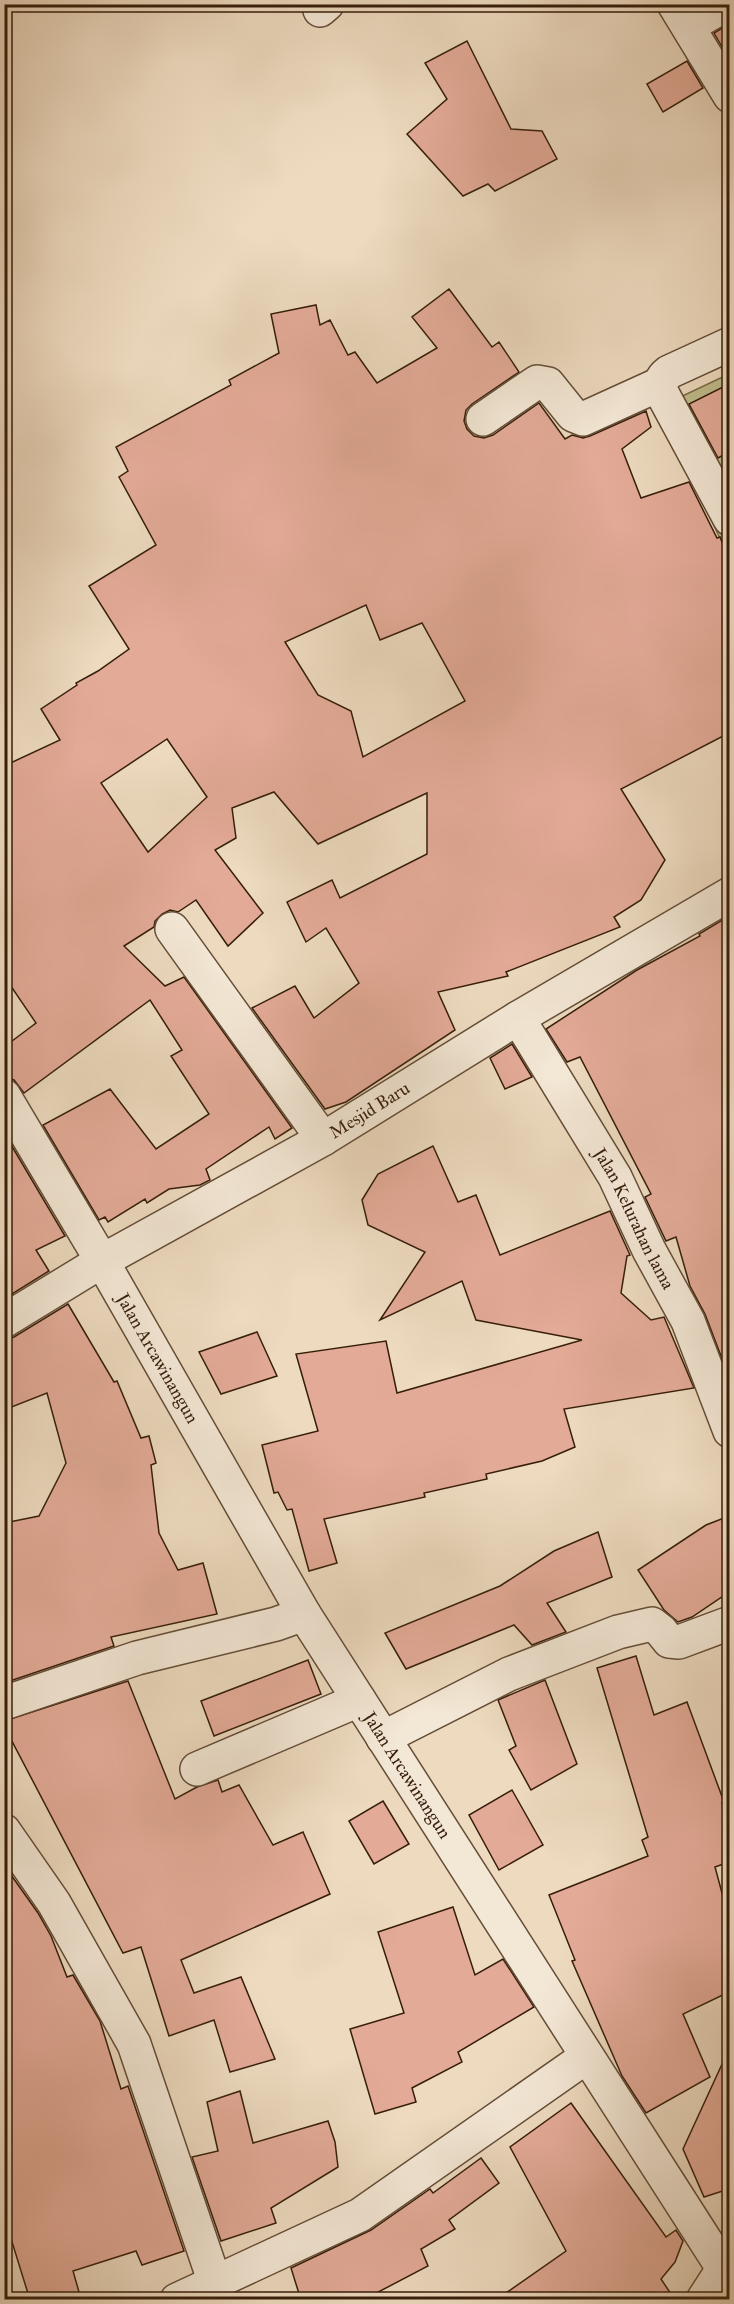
<svg xmlns="http://www.w3.org/2000/svg" width="734" height="2304" font-family="'IM FELL Great Primer',serif">
	<style>
		.green { fill: #c0bd8c; stroke: #7b6e4b; stroke-width: 1.5 }
		.building { fill: #e3aa97; stroke: #361e0a; stroke-width: 1.5; fill-rule: evenodd }
		.lines { fill: none; stroke-linecap: round; stroke-linejoin: round }
		.minor-casing { stroke: #644d37; stroke-width: 36 }
		.minor { stroke: #f3e7d5; stroke-width: 33 }
		.labels { text-anchor: middle; stroke-width: 4.5; stroke-linejoin: round; paint-order: stroke }
		.street-label { font-size: 18px; fill: #361e0a; stroke: #f3e7d5 }
	</style>
	<rect width="100%" height="100%" fill="#eddabf"/>
	<filter id="stains"><feTurbulence type="fractalNoise" baseFrequency=".00333" numOctaves="4"/><feColorMatrix values="0 0 0 0 .2 0 0 0 0 .09 0 0 0 0 .02 0 0 0 .5 -.17"/></filter>
	<radialGradient id="worn" r=".72"><stop offset=".6" stop-color="#630" stop-opacity="0"/><stop offset="1" stop-color="#630" stop-opacity=".3"/></radialGradient>
	<!-- green -->
	<path class="green" d="M 729,374 L 729,558 L 677,446 L 674,400 Z"/>
	<!-- building -->
	<g class="building">
		<path d="M 729,24 L 729,59 L 714,33 Z"/>
		<path d="M 467,41 L 511,129 L 542,131 L 557,159 L 495,191 L 488,184 L 463,196 L 407,134 L 447,99 L 425,63 Z"/>
		<path d="M 687,61 L 703,88 L 663,112 L 647,84 Z"/>
		<path d="M 449,289 L 492,347 L 499,342 L 519,372 L 472,404 L 466,410 L 464,421 L 467,429 L 474,436 L 484,438 L 493,435 L 539,403 L 565,439 L 572,435 L 583,438 L 590,436 L 646,411 L 651,427 L 622,449 L 641,498 L 689,482 L 717,538 L 720,537 L 729,560 L 729,733 L 621,789 L 665,860 L 641,900 L 614,917 L 620,927 L 506,972 L 508,976 L 438,992 L 455,1030 L 346,1102 L 325,1109 L 252,1008 L 295,986 L 314,1018 L 359,983 L 326,928 L 306,942 L 287,902 L 332,880 L 340,898 L 427,854 L 427,793 L 318,844 L 274,792 L 232,808 L 236,838 L 215,850 L 263,913 L 228,946 L 196,900 L 178,912 L 170,910 L 162,914 L 155,921 L 154,927 L 124,946 L 165,986 L 184,977 L 292,1128 L 275,1139 L 269,1127 L 206,1169 L 210,1180 L 200,1185 L 169,1189 L 147,1203 L 145,1199 L 108,1222 L 105,1217 L 99,1220 L 43,1125 L 110,1089 L 156,1149 L 209,1114 L 171,1056 L 182,1050 L 150,1000 L 24,1093 L 14,1080 L 4,1077 L 4,1047 L 36,1023 L 4,976 L 4,766 L 60,740 L 41,709 L 77,685 L 76,683 L 98,671 L 129,649 L 89,586 L 156,545 L 119,477 L 128,471 L 116,447 L 231,385 L 229,380 L 279,353 L 271,314 L 316,305 L 320,325 L 330,320 L 348,355 L 355,352 L 377,383 L 437,348 L 412,317 ZM 366,605 L 380,640 L 422,623 L 465,701 L 363,757 L 351,711 L 318,695 L 285,642 ZM 167,739 L 207,797 L 148,852 L 101,783 Z"/>
		<path d="M 729,384 L 729,452 L 718,458 L 689,404 Z"/>
		<path d="M 729,916 L 729,1377 L 705,1314 L 690,1286 L 676,1237 L 666,1241 L 645,1197 L 651,1194 L 580,1057 L 567,1062 L 546,1029 L 637,970 L 700,936 L 699,934 Z"/>
		<path d="M 512,1044 L 532,1077 L 505,1089 L 490,1058 Z"/>
		<path d="M 10,1143 L 65,1236 L 36,1250 L 49,1271 L 4,1299 L 4,1145 Z"/>
		<path d="M 433,1146 L 458,1202 L 476,1195 L 500,1255 L 610,1211 L 630,1255 L 627,1256 L 621,1293 L 651,1320 L 664,1317 L 694,1388 L 564,1409 L 575,1447 L 542,1461 L 486,1474 L 487,1479 L 424,1493 L 425,1497 L 324,1519 L 337,1563 L 309,1571 L 292,1509 L 287,1510 L 278,1492 L 274,1493 L 262,1445 L 318,1431 L 296,1354 L 386,1341 L 397,1393 L 582,1340 L 476,1320 L 462,1281 L 380,1320 L 425,1252 L 368,1225 L 362,1200 L 378,1174 Z"/>
		<path d="M 68,1304 L 114,1382 L 117,1381 L 141,1438 L 149,1436 L 156,1463 L 151,1465 L 159,1533 L 178,1570 L 203,1563 L 217,1614 L 111,1637 L 114,1646 L 4,1683 L 4,1523 L 39,1516 L 66,1463 L 47,1393 L 4,1410 L 4,1340 L 14,1337 Z"/>
		<path d="M 257,1332 L 277,1376 L 221,1394 L 199,1352 Z"/>
		<path d="M 729,1516 L 729,1592 L 692,1617 L 678,1622 L 664,1610 L 638,1570 L 706,1525 Z"/>
		<path d="M 598,1532 L 612,1577 L 547,1603 L 566,1632 L 532,1645 L 514,1625 L 406,1669 L 385,1633 L 500,1586 L 554,1551 Z"/>
		<path d="M 636,1656 L 654,1715 L 687,1702 L 724,1802 L 722,1803 L 729,1827 L 729,1862 L 715,1867 L 729,1919 L 729,1992 L 683,2014 L 710,2077 L 646,2113 L 622,2076 L 572,1961 L 575,1960 L 549,1895 L 648,1856 L 642,1840 L 648,1837 L 597,1668 Z"/>
		<path d="M 308,1660 L 321,1694 L 214,1736 L 201,1701 Z"/>
		<path d="M 545,1680 L 577,1764 L 531,1790 L 509,1750 L 516,1746 L 498,1700 Z"/>
		<path d="M 128,1681 L 175,1799 L 197,1787 L 218,1780 L 222,1792 L 239,1785 L 273,1845 L 303,1832 L 330,1894 L 181,1960 L 194,1993 L 241,1977 L 275,2059 L 230,2072 L 214,2020 L 169,2036 L 141,1947 L 123,1953 L 4,1726 L 4,1721 Z"/>
		<path d="M 512,1790 L 543,1845 L 499,1870 L 469,1815 Z"/>
		<path d="M 383,1801 L 409,1844 L 374,1864 L 349,1821 Z"/>
		<path d="M 4,1865 L 38,1913 L 51,1936 L 67,1977 L 73,1975 L 100,2021 L 121,2089 L 128,2086 L 184,2251 L 142,2265 L 136,2251 L 73,2271 L 79,2292 L 56,2300 L 30,2300 L 4,2216 Z"/>
		<path d="M 453,1907 L 475,1975 L 503,1959 L 534,2007 L 458,2052 L 462,2062 L 412,2088 L 416,2102 L 375,2114 L 350,2029 L 404,2013 L 378,1932 Z"/>
		<path d="M 729,2049 L 729,2189 L 704,2197 L 683,2149 Z"/>
		<path d="M 240,2091 L 253,2143 L 328,2121 L 335,2142 L 338,2167 L 271,2208 L 276,2223 L 221,2241 L 192,2157 L 218,2151 L 207,2102 Z"/>
		<path d="M 571,2103 L 666,2237 L 676,2230 L 683,2241 L 675,2262 L 661,2279 L 675,2300 L 496,2300 L 566,2251 L 510,2147 Z"/>
		<path d="M 481,2158 L 499,2183 L 449,2220 L 455,2229 L 421,2249 L 428,2266 L 363,2300 L 301,2300 L 291,2268 L 371,2230 L 430,2189 L 433,2193 Z"/>
	</g>
	<g class="lines">
		<defs>
			<g id="minor">
				<path d="M 674,4 L 730,96"/>
				<path d="M 320,10 L 327,4"/>
				<path d="M 689,26 L 727,4"/>
				<path d="M 730,344 L 669,372 C 661,378 660,382 662,393 L 730,519"/>
				<path d="M 483,419 L 537,382 L 548,384 L 573,415 L 583,419 L 660,384"/>
				<path d="M 172,929 L 323,1139"/>
				<path id="s1" d="M 518,1018 L 615,1177 L 649,1250 L 688,1321 L 730,1431"/>
				<path id="s2" d="M 4,1096 L 102,1261 L 304,1614 L 730,2279"/>
				<path id="s3" d="M 4,1321 L 102,1261 L 323,1139 L 518,1018 L 730,894"/>
				<path d="M 4,1703 L 137,1658 L 276,1624 L 304,1614"/>
				<path d="M 383,1738 L 509,1674 L 618,1632 L 652,1624 L 661,1631 L 669,1641 L 679,1642 L 730,1623"/>
				<path d="M 197,1769 L 359,1700"/>
				<path d="M 4,1831 L 54,1903 L 134,2044 L 215,2283"/>
				<path d="M 177,2300 L 360,2215 L 586,2057"/>
				<path d="M 703,2300 L 723,2269 L 730,2264"/>
			</g>
		</defs>
		<!-- minor casing -->
		<use href="#minor" class="minor-casing"/>
		<!-- minor -->
		<use href="#minor" class="minor"/>
	</g>
	<g class="labels">
		<!-- street labels -->
		<g class="street-label">
			<text dy="6" stroke="none"><textPath href="#s3" startOffset="422">Mesjid Baru</textPath></text>
			<text dy="6" stroke="none"><textPath href="#s1" startOffset="232">Jalan Kelurahan lama</textPath></text>
			<text dy="6" stroke="none"><textPath href="#s2" startOffset="304">Jalan Arcawinangun</textPath></text>
			<text dy="6" stroke="none"><textPath href="#s2" startOffset="790">Jalan Arcawinangun</textPath></text>
		</g>
	</g>
	<!-- margin -->
	<rect width="734" height="2304" fill="none" stroke="#eddabf" stroke-width="24"/>
	<rect x="6" y="6" width="722" height="2292" fill="none" stroke="#361e0a" stroke-width="3"/>
	<rect x="12" y="12" width="710" height="2280" fill="none" stroke="#361e0a" stroke-width="1.5"/>
	<rect width="100%" height="100%" filter="url(#stains)"/>
	<rect width="100%" height="100%" fill="url(#worn)"/>
</svg>
